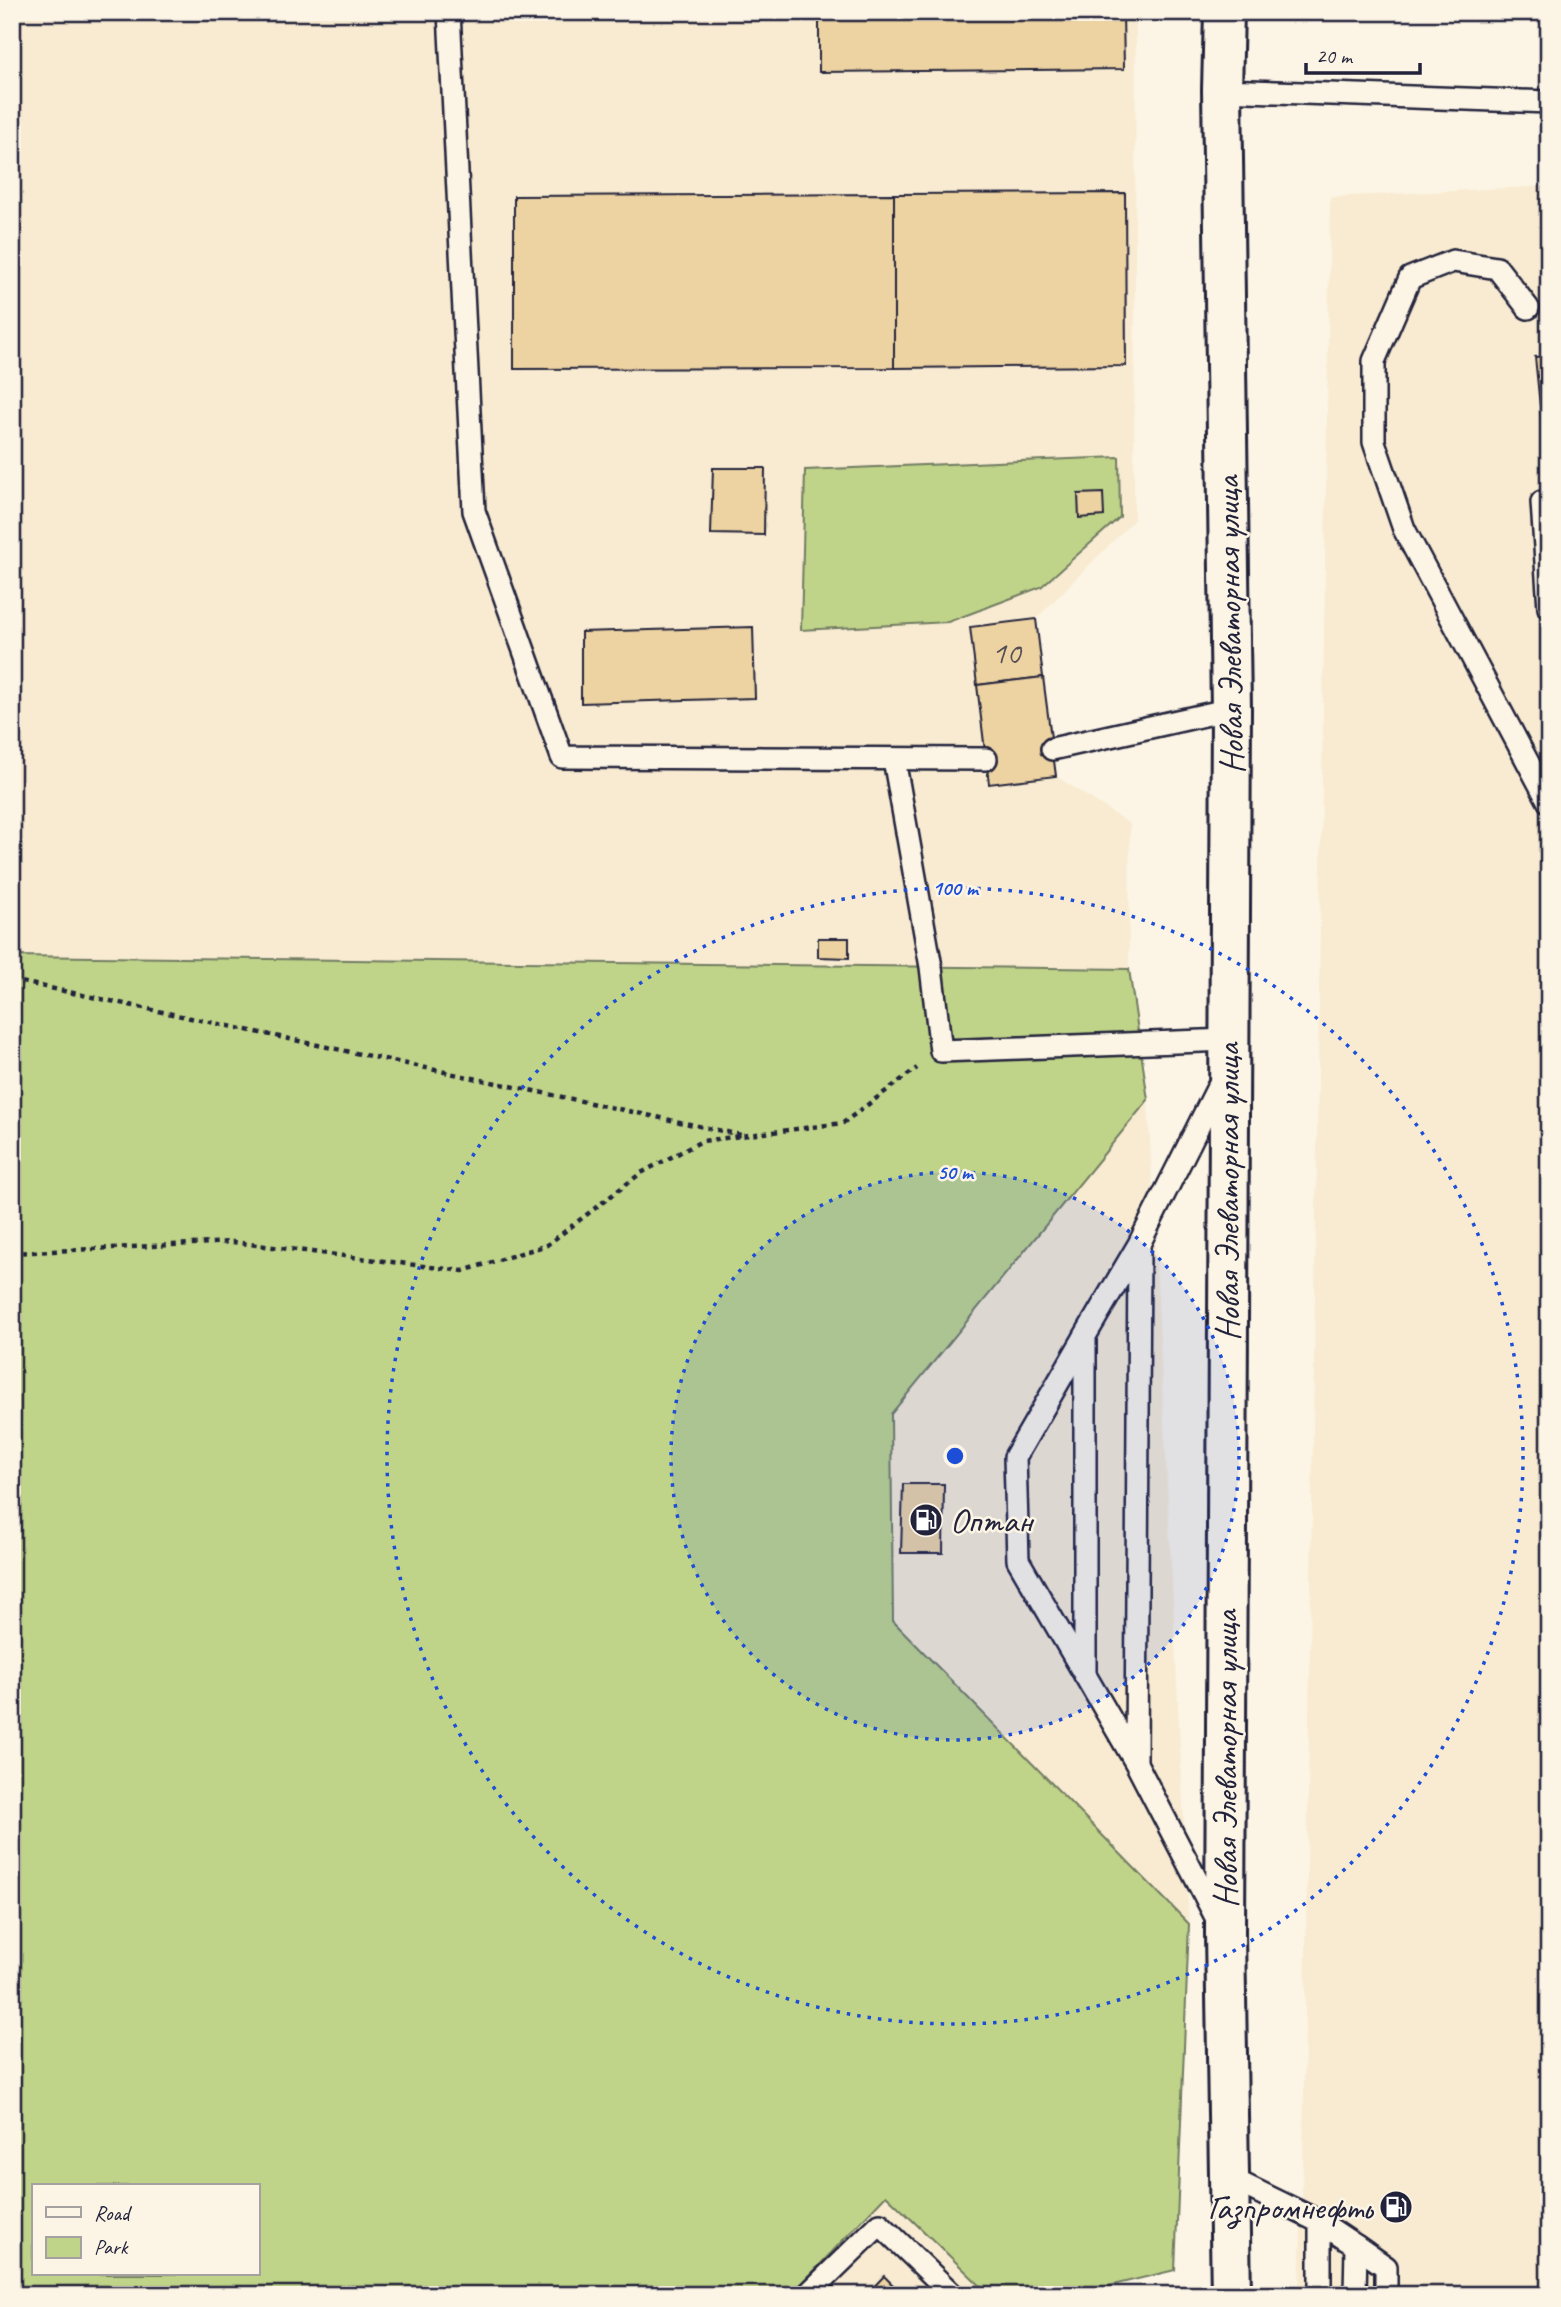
<svg xmlns="http://www.w3.org/2000/svg" width="1561" height="2307" font-family="Caveat,sans-serif">
	<style>
		.built { fill: #f8ebd1 }
		.green { fill: #c0d489; stroke: #717b62; stroke-width: 2; fill-rule: evenodd }
		.building { fill: #edd3a2; stroke: #22223b; stroke-width: 2 }
		.lines { fill: none; stroke-linecap: round; stroke-linejoin: round }
		.service-casing { stroke: #22223b; stroke-width: 26 }
		.secondary-casing { stroke: #22223b; stroke-width: 44 }
		.path { stroke: #22223b; stroke-width: 4.5; stroke-dasharray: 5 5; stroke-linecap: butt }
		.service { stroke: #fcf5e5; stroke-width: 21 }
		.secondary { stroke: #fcf5e5; stroke-width: 38 }
		.ring { fill: none; stroke: #1d4ed8; stroke-width: 3.5; stroke-dasharray: 3.5 7 }
		.labels { text-anchor: middle; stroke-width: 5; stroke-linejoin: round; paint-order: stroke }
		.number-label { font-size: 32px; fill: #554e55 }
		.street-label { font-size: 35px; fill: #22223b; stroke: #fcf5e5 }
		.poi-label { font-size: 35px; fill: #22223b; stroke: #fcf5e5; text-anchor: start }
		.centre { fill: #1d4ed8; stroke: #fcf5e5; stroke-width: 3.5 }
		.ring-label { font-size: 21px; text-anchor: middle; font-weight: bold; fill: #1d4ed8; stroke: #fcf5e5; stroke-width: 5; stroke-linejoin: round; paint-order: stroke }
	</style>
	<rect width="100%" height="100%" fill="#fcf5e5"/>
	<filter id="ink" filterUnits="userSpaceOnUse"><feTurbulence type="fractalNoise" baseFrequency=".0143" numOctaves="2"/><feDisplacementMap in="SourceGraphic" scale="14" xChannelSelector="R" yChannelSelector="G"/><feConvolveMatrix kernelMatrix="1 2 1 2 8 2 1 2 1" color-interpolation-filters="sRGB"/></filter>
	<g filter="url(#ink)">
		<!-- built -->
		<g class="built">
			<path d="M 12,12 L 1136,12 L 1134,520 L 1036,619 L 1056,776 L 1130,824 L 1129,969 L 12,956 Z"/>
			<path d="M 1549,186 L 1549,2295 L 1299,2295 L 1303,2159 L 1330,197 Z"/>
			<path d="M 1148,1100 L 1189,1924 L 893,1621 L 891,1414 Z"/>
			<path d="M 886,2195 L 990,2295 L 791,2295 Z"/>
		</g>
		<!-- green -->
		<g class="green">
			<path d="M 1119,457 L 1120,517 L 1041,587 L 948,622 L 801,630 L 805,470 Z"/>
			<path d="M 12,956 L 1129,969 L 1148,1100 L 891,1414 L 893,1621 L 1189,1924 L 1175,2270 L 1072,2295 L 990,2295 L 886,2195 L 791,2295 L 12,2295 ZM 33,2186 L 257,2186 L 257,2274 L 33,2274 Z"/>
		</g>
		<!-- building -->
		<g class="building">
			<path d="M 819,12 L 1123,12 L 1124,69 L 819,72 Z"/>
			<path d="M 1125,193 L 1126,366 L 894,368 L 894,194 Z"/>
			<path d="M 894,194 L 894,368 L 514,369 L 514,196 Z"/>
			<path d="M 1549,356 L 1549,485 L 1548,485 L 1535,357 Z"/>
			<path d="M 713,468 L 765,468 L 764,535 L 711,534 Z"/>
			<path d="M 1103,493 L 1104,516 L 1079,518 L 1078,494 Z"/>
			<path d="M 1036,619 L 1043,677 L 977,685 L 970,627 Z"/>
			<path d="M 753,627 L 755,698 L 581,703 L 581,632 Z"/>
			<path d="M 1043,677 L 1056,776 L 989,784 L 977,685 Z"/>
			<path d="M 818,938 L 849,938 L 849,958 L 818,957 Z"/>
			<path d="M 903,1484 L 944,1484 L 943,1553 L 901,1553 Z"/>
			<path d="M 884,2276 L 901,2293 L 899,2295 L 866,2295 Z"/>
		</g>
		<g class="lines">
			<defs>
				<g id="service">
					<path d="M 449,12 L 474,511 L 562,757 L 986,759"/>
					<path d="M 1222,90 L 1549,102"/>
					<path d="M 1528,308 L 1497,268 L 1453,261 L 1410,278 L 1374,361 L 1374,442 L 1404,529 L 1549,802"/>
					<path d="M 1542,502 L 1549,608"/>
					<path d="M 1052,749 L 1231,709"/>
					<path d="M 894,759 L 931,967 L 941,1051 L 1228,1040"/>
					<path d="M 1084,1338 L 1015,1457 L 1018,1560 L 1085,1675"/>
					<path d="M 1136,1760 L 1139,1247"/>
					<path d="M 1219,1923 L 1136,1763 L 1085,1675 L 1085,1336 L 1139,1244 L 1222,1079"/>
					<path d="M 1230,2178 L 1320,2222 L 1356,2246 L 1355,2295"/>
					<path d="M 1356,2246 L 1386,2267 L 1386,2295"/>
					<path d="M 807,2295 L 880,2224 L 953,2295"/>
					<path d="M 1320,2295 L 1320,2222"/>
				</g>
				<path id="secondary" d="M 1224,12 L 1222,90 L 1231,709 L 1225,1934 L 1231,2295"/>
			</defs>
			<!-- service casing -->
			<use href="#service" class="service-casing"/>
			<!-- secondary casing -->
			<use href="#secondary" class="secondary-casing"/>
			<!-- path -->
			<g class="path">
				<path d="M 12,980 L 741,1135"/>
				<path d="M 12,1253 L 233,1242 L 463,1271 L 547,1245 L 641,1173 L 702,1141 L 843,1123 L 917,1068"/>
			</g>
			<!-- service -->
			<use href="#service" class="service"/>
			<!-- secondary -->
			<use href="#secondary" class="secondary"/>
		</g>
	</g>
	<!-- distance rings -->
	<circle cx="955" cy="1456" r="284" fill="#1d4ed8" fill-opacity=".12"/>
	<g class="ring">
		<circle cx="955" cy="1456" r="284"/>
		<circle cx="955" cy="1456" r="568"/>
	</g>
	<!-- icons -->
	<defs>
		<symbol id="fuel-disc" viewBox="-11 -11 22 22"><circle r="9.5" fill="#22223b" stroke="#fcf5e5"/><path d="M-5.5-6h7V0h2V4h1.3V-2.5L3-4.5l.8-.8L6-3V5H2.5V1h-1V6h-7ZM-4.2-4.7v3.2H.2V-4.7Z" fill="#fff"/></symbol>
	</defs>
	<g fill-rule="evenodd">
		<use href="#fuel-disc" x="907" y="1501" width="38" height="38"/>
		<use href="#fuel-disc" x="1377" y="2188" width="38" height="38"/>
	</g>
	<g class="labels">
		<!-- number labels -->
		<g class="number-label">
			<text x="1006" y="663">10</text>
		</g>
		<!-- street labels -->
		<g class="street-label">
			<text transform="translate(1229 625) rotate(-91)" y="12">Новая Элеваторная улица</text>
			<text transform="translate(1227 1192) rotate(-90)" y="12">Новая Элеваторная улица</text>
			<text transform="translate(1225 1759) rotate(-90)" y="12">Новая Элеваторная улица</text>
		</g>
		<!-- poi labels -->
		<g class="poi-label">
			<text x="950" y="1532">Оптан</text>
			<text x="1372" y="2219" text-anchor="end">Газпромнефть</text>
		</g>
	</g>
	<circle cx="955" cy="1456" r="10" class="centre"/>
	<g class="ring-label">
		<text x="955" y="895">100 m</text>
		<text x="955" y="1179">50 m</text>
	</g>
	<!-- margin -->
	<rect width="1561" height="2307" fill="none" stroke="#fcf5e5" stroke-width="42"/>
	<rect x="21" y="21" width="1519" height="2265" fill="none" stroke="#22223b" stroke-width="2.5" filter="url(#ink)"/>
	<!-- legend -->
	<rect x="32" y="2184" width="228" height="91" fill="#fcf5e5" stroke="#a5a1a1" stroke-width="2"/>
	<rect x="46" y="2207" width="35" height="10" fill="#fcf5e5" stroke="#a5a1a1" stroke-width="2"/>
	<text x="94" y="2220" font-size="21" fill="#22223b">Road</text>
	<rect x="46" y="2237" width="35" height="21" fill="#c0d489" stroke="#a5a1a1" stroke-width="2"/>
	<text x="94" y="2254" font-size="21" fill="#22223b">Park</text>
	<!-- scale -->
	<path d="M1306 63v10h114v-10" fill="none" stroke="#22223b" stroke-width="3.5"/>
	<text x="1316" y="63" font-size="21" fill="#22223b" stroke="#fcf5e5" stroke-width="5" paint-order="stroke">20 m</text>
</svg>
